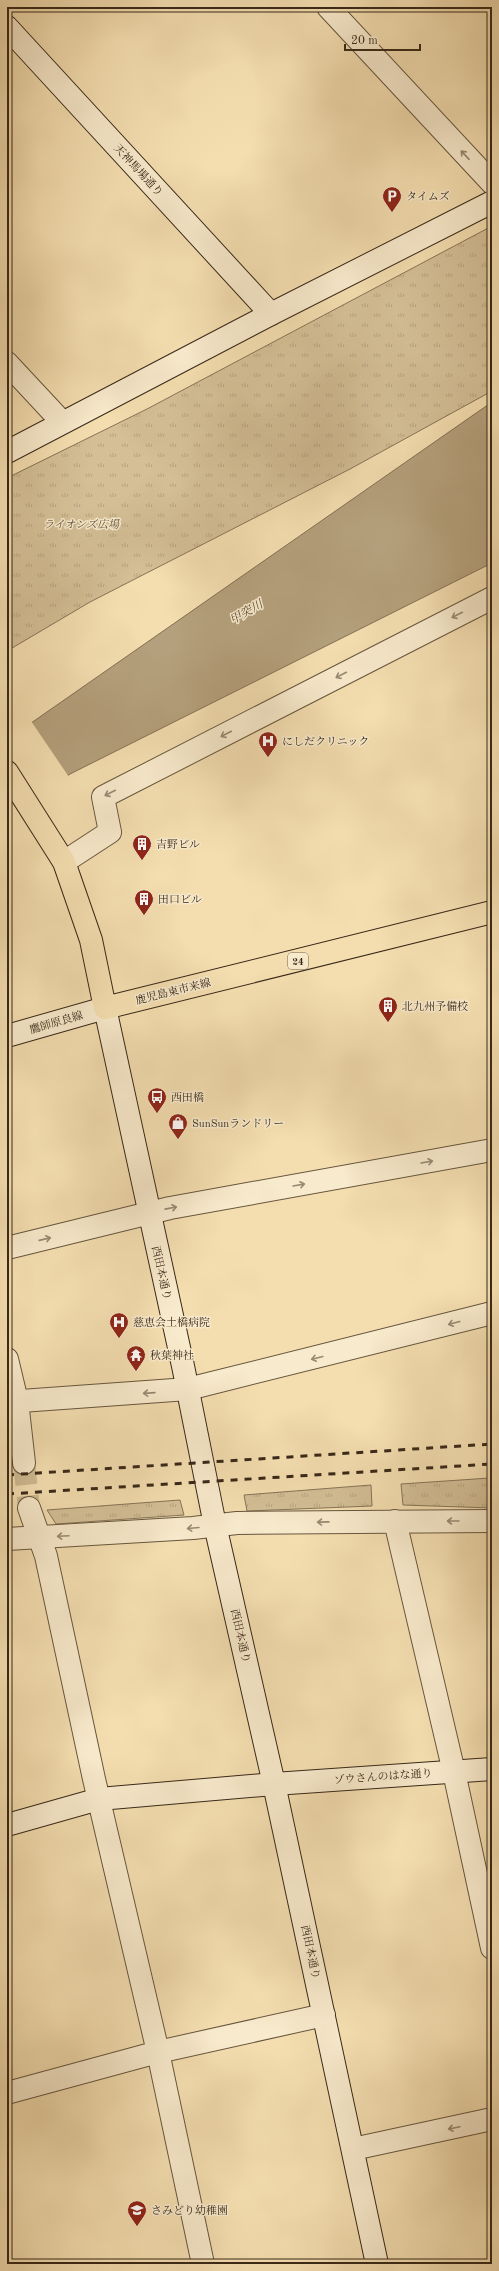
<svg xmlns="http://www.w3.org/2000/svg" width="499" height="2271" font-family="'Old Standard TT','Noto Serif JP',serif">
	<style>
		.park { fill: url(#park-tufts); stroke: #867457 }
		.water { fill: #b4a07c; stroke: #827054 }
		.pier { fill: #f4deb0 }
		.lines { fill: none; stroke-linecap: round; stroke-linejoin: round }
		.street-tunnel { stroke: #ceba92; stroke-width: 22; stroke-dasharray: 22 11; stroke-linecap: butt }
		.street-casing { stroke: #67563e; stroke-width: 24 }
		.secondary-casing { stroke: #382818; stroke-width: 24 }
		.primary-casing { stroke: #382818; stroke-width: 24 }
		.street { stroke: #f8eacc; stroke-width: 22 }
		.secondary { stroke: #f8eacc; stroke-width: 22 }
		.primary { stroke: #f4deb0; stroke-width: 22 }
		.rail { stroke: #382818; stroke-width: 3; stroke-dasharray: 7 7; stroke-linecap: butt }
		.oneway { stroke: #988972 }
		.labels { text-anchor: middle; stroke-width: 3; stroke-linejoin: round; paint-order: stroke }
		.shield { fill: #f8eacc; stroke: #72624e; stroke-width: 1 }
		.shield-label { font-size: 10px; font-weight: bold; fill: #382818 }
		.street-label { font-size: 11px; fill: #382818; stroke: #f8eacc }
		.poi-label { font-size: 11px; fill: #382818; stroke: #f8eacc; text-anchor: start }
		.park-label { font-size: 11px; font-style: italic; fill: #5f4e38; stroke: #f8eacc }
		.water-label { font-size: 12px; font-style: italic; fill: #5d4c36; stroke: #f8eacc }
	</style>
	<defs>
		<pattern id="park-tufts" width="24" height="20" patternUnits="userSpaceOnUse"><rect width="24" height="20" fill="#d4bf96"/><path d="M3 7l-1-3M5 7V3M7 7l1-3M15 17l-1-3M17 17v-4M19 17l1-3" fill="none" stroke="#b7a481"/></pattern>
	</defs>
	<rect width="100%" height="100%" fill="#f4deb0"/>
	<filter id="stains"><feTurbulence type="fractalNoise" baseFrequency=".005" numOctaves="4"/><feColorMatrix values="0 0 0 0 .2 0 0 0 0 .09 0 0 0 0 .02 0 0 0 .5 -.17"/></filter>
	<radialGradient id="worn" r=".72"><stop offset=".6" stop-color="#630" stop-opacity="0"/><stop offset="1" stop-color="#630" stop-opacity=".3"/></radialGradient>
	<!-- park -->
	<g class="park">
		<path d="M 492,226 L 492,391 L 350,469 L 90,602 L 7,651 L 7,478 L 147,409 Z"/>
		<path d="M 490,1478 L 492,1508 L 403,1505 L 401,1484 Z"/>
		<path d="M 371,1485 L 372,1506 L 247,1511 L 244,1495 Z"/>
		<path d="M 180,1500 L 184,1515 L 56,1524 L 47,1510 Z"/>
	</g>
	<!-- water -->
	<path class="water" d="M 492,402 L 492,563 L 70,774 L 7,819 L 11,737 Z"/>
	<!-- pier -->
	<path class="pier" d="M 31,721 L 69,777 L 7,821 L 7,737 Z"/>
	<g class="lines">
		<!-- street-tunnel -->
		<path class="street-tunnel" d="M 24,1463 L 29,1508"/>
		<defs>
			<g id="street">
				<path d="M 328,7 L 492,183"/>
				<path d="M 7,363 L 62,422"/>
				<path d="M 64,862 L 110,832 L 103,797 L 492,598"/>
				<path d="M 7,1248 L 170,1208 L 492,1150"/>
				<path d="M 7,1359 L 17,1401 L 24,1463"/>
				<path d="M 7,1402 L 188,1389 L 492,1313"/>
				<path d="M 29,1508 L 46,1556 L 94,1779 L 158,2052 L 203,2264"/>
				<path d="M 395,1521 L 454,1772 L 492,1948"/>
				<path d="M 7,1539 L 193,1528 L 237,1523 L 492,1521"/>
				<path d="M 7,2093 L 158,2052 L 324,2015"/>
				<path d="M 353,2149 L 492,2119"/>
			</g>
			<g id="secondary">
				<path d="M 7,27 L 271,314"/>
				<path d="M 7,452 L 271,314 L 492,202"/>
				<path d="M 7,1036 L 105,1008 L 183,1366 L 215,1525 L 274,1784 L 377,2264"/>
				<path d="M 7,1825 L 99,1799 L 274,1784 L 492,1769"/>
			</g>
			<path id="primary" d="M 7,772 L 64,862 L 91,940 L 105,1008 L 492,912"/>
		</defs>
		<!-- street casing -->
		<use href="#street" class="street-casing"/>
		<!-- secondary casing -->
		<use href="#secondary" class="secondary-casing"/>
		<!-- primary casing -->
		<use href="#primary" class="primary-casing"/>
		<!-- street -->
		<use href="#street" class="street"/>
		<!-- secondary -->
		<use href="#secondary" class="secondary"/>
		<!-- primary -->
		<use href="#primary" class="primary"/>
		<!-- rail -->
		<g class="rail">
			<path d="M 7,1475 L 492,1444"/>
			<path d="M 7,1494 L 492,1464"/>
		</g>
	</g>
	<!-- one-way arrows -->
	<defs><path id="oneway-shaft" d="M-6 0H5M1.5-3L5.5 0L1.5 3" fill="none" stroke-width="1.6" stroke-linecap="round" stroke-linejoin="round"/></defs>
	<g class="oneway">
		<use href="#oneway-shaft" transform="translate(465 155) rotate(-133)"/>
		<use href="#oneway-shaft" transform="translate(457 615) rotate(153)"/>
		<use href="#oneway-shaft" transform="translate(341 675) rotate(153)"/>
		<use href="#oneway-shaft" transform="translate(226 734) rotate(153)"/>
		<use href="#oneway-shaft" transform="translate(110 793) rotate(153)"/>
		<use href="#oneway-shaft" transform="translate(427 1162) rotate(-10)"/>
		<use href="#oneway-shaft" transform="translate(299 1185) rotate(-10)"/>
		<use href="#oneway-shaft" transform="translate(171 1208) rotate(-11)"/>
		<use href="#oneway-shaft" transform="translate(45 1239) rotate(-13)"/>
		<use href="#oneway-shaft" transform="translate(454 1323) rotate(165)"/>
		<use href="#oneway-shaft" transform="translate(317 1358) rotate(166)"/>
		<use href="#oneway-shaft" transform="translate(149 1393) rotate(176)"/>
		<use href="#oneway-shaft" transform="translate(453 1521) rotate(-180)"/>
		<use href="#oneway-shaft" transform="translate(323 1522) rotate(179)"/>
		<use href="#oneway-shaft" transform="translate(193 1528) rotate(175)"/>
		<use href="#oneway-shaft" transform="translate(63 1536) rotate(177)"/>
		<use href="#oneway-shaft" transform="translate(454 2128) rotate(168)"/>
	</g>
	<!-- icons -->
	<defs>
		<symbol id="parking-pin" viewBox="-11 -11 22 30"><path d="M0 17L-7.5 6A9.5 9.5 0 1 1 7.5 6Z" fill="#8f2418" stroke="#f8eacc"/><path d="M-3.5-5.5H1a3.5 3.5 0 0 1 0 7H-1V5.5H-3.5ZM-1-3.4V-.6H.8a1.4 1.4 0 0 0 0-2.8Z" fill="#fff"/></symbol>
		<symbol id="hospital-pin" viewBox="-11 -11 22 30"><path d="M0 17L-7.5 6A9.5 9.5 0 1 1 7.5 6Z" fill="#8f2418" stroke="#f8eacc"/><path d="M-5-5h3v3.5h4V-5h3V5h-3V1.5h-4V5h-3Z" fill="#fff"/></symbol>
		<symbol id="building-pin" viewBox="-11 -11 22 30"><path d="M0 17L-7.5 6A9.5 9.5 0 1 1 7.5 6Z" fill="#8f2418" stroke="#f8eacc"/><path d="M-4-6H4V6H1V3H-1V6H-4ZM-2.5-4.3h1.7v1.8h-1.7ZM.8-4.3h1.7v1.8H.8ZM-2.5-1h1.7V.8h-1.7ZM.8-1h1.7V.8H.8Z" fill="#fff"/></symbol>
		<symbol id="bus-pin" viewBox="-11 -11 22 30"><path d="M0 17L-7.5 6A9.5 9.5 0 1 1 7.5 6Z" fill="#8f2418" stroke="#f8eacc"/><path d="M-5-6H5V4H4V6H2V4H-2V6H-4V4H-5ZM-3.5-4V0h7V-4ZM-3.5 1.2v1.5H-2V1.2ZM2 1.2v1.5H3.5V1.2Z" fill="#fff"/></symbol>
		<symbol id="shop-pin" viewBox="-11 -11 22 30"><path d="M0 17L-7.5 6A9.5 9.5 0 1 1 7.5 6Z" fill="#8f2418" stroke="#f8eacc"/><path d="M-5-2.5h2.3a2.7 3.5 0 0 1 5.4 0H5L5.5 6h-11ZM-1.5-2.5h3a1.5 2.3 0 0 0-3 0Z" fill="#fff"/></symbol>
		<symbol id="temple-pin" viewBox="-11 -11 22 30"><path d="M0 17L-7.5 6A9.5 9.5 0 1 1 7.5 6Z" fill="#8f2418" stroke="#f8eacc"/><path d="M0-6L5-2H3V0L6.5 2.5H4V6H1.5V3h-3V6H-4V2.5H-6.5L-3 0V-2H-5Z" fill="#fff"/></symbol>
		<symbol id="school-pin" viewBox="-11 -11 22 30"><path d="M0 17L-7.5 6A9.5 9.5 0 1 1 7.5 6Z" fill="#8f2418" stroke="#f8eacc"/><path d="M0-5L7-2L0 1L-7-2ZM-4 1L0 2.5L4 1V4Q0 6-4 4Z" fill="#fff"/></symbol>
	</defs>
	<g fill-rule="evenodd">
		<use href="#parking-pin" x="381" y="185" width="22" height="30"/>
		<use href="#hospital-pin" x="257" y="730" width="22" height="30"/>
		<use href="#building-pin" x="131" y="833" width="22" height="30"/>
		<use href="#building-pin" x="133" y="888" width="22" height="30"/>
		<use href="#building-pin" x="377" y="995" width="22" height="30"/>
		<use href="#bus-pin" x="146" y="1086" width="22" height="30"/>
		<use href="#shop-pin" x="167" y="1112" width="22" height="30"/>
		<use href="#hospital-pin" x="108" y="1311" width="22" height="30"/>
		<use href="#temple-pin" x="125" y="1344" width="22" height="30"/>
		<use href="#school-pin" x="126" y="2199" width="22" height="30"/>
	</g>
	<g class="labels">
		<!-- shield labels -->
		<rect class="shield" x="288" y="953" width="20" height="16" rx="3"/>
		<g class="shield-label">
			<text x="298" y="965">24</text>
		</g>
		<!-- street labels -->
		<g class="street-label">
			<text transform="translate(139 170) rotate(47)" y="4">天神馬場通り</text>
			<text transform="translate(173 991) rotate(-14)" y="4">鹿児島東市来線</text>
			<text transform="translate(56 1022) rotate(-16)" y="4">鷹師原良線</text>
			<text transform="translate(162 1273) rotate(77)" y="4">西田本通り</text>
			<text transform="translate(241 1636) rotate(77)" y="4">西田本通り</text>
			<text transform="translate(383 1776) rotate(-4)" y="4">ゾウさんのはな通り</text>
			<text transform="translate(311 1952) rotate(78)" y="4">西田本通り</text>
		</g>
		<!-- poi labels -->
		<g class="poi-label">
			<text x="406" y="200">タイムズ</text>
			<text x="282" y="745">にしだクリニック</text>
			<text x="156" y="848">吉野ビル</text>
			<text x="158" y="903">田口ビル</text>
			<text x="402" y="1010">北九州予備校</text>
			<text x="171" y="1101">西田橋</text>
			<text x="192" y="1127">SunSunランドリー</text>
			<text x="133" y="1326">慈恵会土橋病院</text>
			<text x="150" y="1359">秋葉神社</text>
			<text x="151" y="2214">さみどり幼稚園</text>
		</g>
		<!-- park labels -->
		<g class="park-label">
			<text x="81" y="528">ライオンズ広場</text>
		</g>
		<!-- water labels -->
		<g class="water-label">
			<text transform="translate(246 612) rotate(-30)" y="4">甲突川</text>
		</g>
	</g>
	<!-- margin -->
	<rect width="499" height="2271" fill="none" stroke="#f4deb0" stroke-width="24"/>
	<rect x="8" y="8" width="483" height="2255" fill="none" stroke="#382818" stroke-width="2"/>
	<rect x="12" y="12" width="475" height="2247" fill="none" stroke="#382818"/>
	<!-- scale -->
	<path d="M345 44v6h75v-6" fill="none" stroke="#382818" stroke-width="2"/>
	<text x="351" y="44" font-size="12" fill="#382818" stroke="#f8eacc" stroke-width="3" paint-order="stroke">20 m</text>
	<rect width="100%" height="100%" filter="url(#stains)"/>
	<rect width="100%" height="100%" fill="url(#worn)"/>
</svg>
